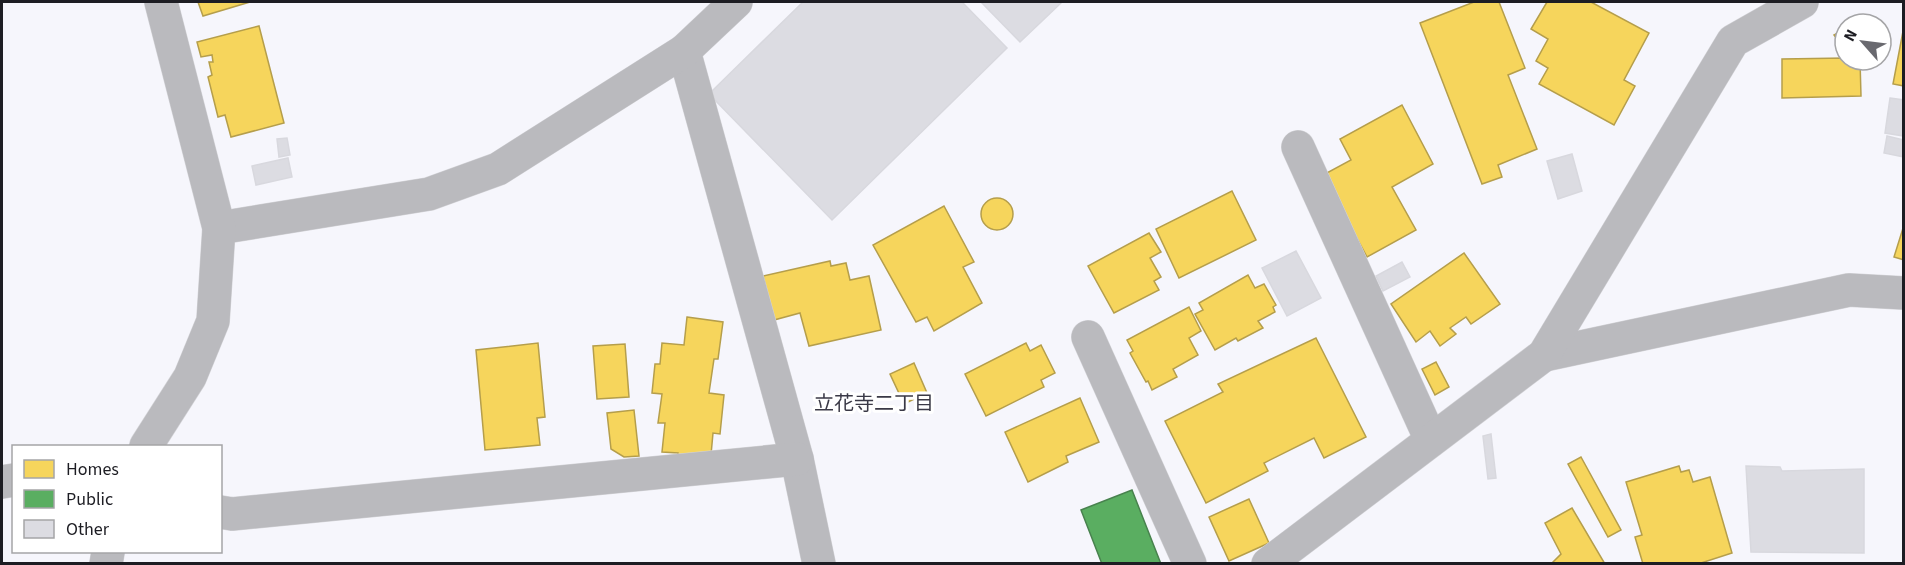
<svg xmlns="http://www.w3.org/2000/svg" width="1905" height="565" font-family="'Source Sans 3','Noto Sans JP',sans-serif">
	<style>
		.homes { fill: #f6d55c; stroke: #b59e4b; stroke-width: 1.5 }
		.public { fill: #5aae61; stroke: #48824e; stroke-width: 1.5 }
		.building { fill: #dcdce2; stroke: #d8d8de; stroke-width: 1.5 }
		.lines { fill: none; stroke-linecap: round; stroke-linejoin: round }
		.minor-casing { stroke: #d4d4d8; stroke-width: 34 }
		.minor { stroke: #bababe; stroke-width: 33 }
		.labels { text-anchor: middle; stroke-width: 6; stroke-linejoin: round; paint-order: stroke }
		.neighbourhood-label { font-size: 20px; fill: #3a3946; stroke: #fff }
	</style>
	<rect width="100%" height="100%" fill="#f6f6fc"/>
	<!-- homes -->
	<g class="homes">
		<path d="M 198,2 L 250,2 L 203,16 Z"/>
		<path d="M 1474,2 L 1499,2 L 1525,68 L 1508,75 L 1537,149 L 1498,165 L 1502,177 L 1482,184 L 1420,23 Z"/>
		<path d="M 1547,2 L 1591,2 L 1649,33 L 1624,80 L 1635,86 L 1614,125 L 1539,84 L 1548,68 L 1536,61 L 1548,39 L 1531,29 Z"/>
		<path d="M 259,26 L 284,123 L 231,137 L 225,115 L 218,117 L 208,77 L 212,75 L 209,62 L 213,62 L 212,55 L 201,57 L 197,42 Z"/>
		<path d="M 1904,26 L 1904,86 L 1893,84 Z"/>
		<path d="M 1845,29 L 1845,50 L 1834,35 Z"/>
		<path d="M 1845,58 L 1845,60 L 1860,60 L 1861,96 L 1782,98 L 1782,59 Z"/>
		<path d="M 1402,105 L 1433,164 L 1392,187 L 1416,230 L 1367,257 L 1323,175 L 1351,160 L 1340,139 Z"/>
		<path d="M 1232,191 L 1256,240 L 1179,278 L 1156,229 Z"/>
		<circle cx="997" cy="214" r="16"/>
		<path d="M 944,206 L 974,262 L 963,267 L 982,303 L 934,331 L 927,317 L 916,322 L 873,245 Z"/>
		<path d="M 1904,225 L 1904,260 L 1894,257 Z"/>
		<path d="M 1149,233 L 1161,252 L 1150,258 L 1161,277 L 1154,281 L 1159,290 L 1114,313 L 1088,266 Z"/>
		<path d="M 1464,253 L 1500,304 L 1471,324 L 1466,317 L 1450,328 L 1456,334 L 1440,346 L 1430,331 L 1416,342 L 1391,304 Z"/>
		<path d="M 830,261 L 831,266 L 846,263 L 850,280 L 869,276 L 881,330 L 809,346 L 800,313 L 774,320 L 763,276 Z"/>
		<path d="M 1248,275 L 1255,288 L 1264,284 L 1276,305 L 1273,307 L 1275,312 L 1258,321 L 1263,328 L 1238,341 L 1236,338 L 1215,350 L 1195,314 L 1203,310 L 1199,303 Z"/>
		<path d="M 1189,307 L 1201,331 L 1189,338 L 1198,355 L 1173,369 L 1177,377 L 1152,390 L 1148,381 L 1146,382 L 1130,353 L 1133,351 L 1127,340 Z"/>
		<path d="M 687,317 L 723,322 L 718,359 L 714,359 L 709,393 L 724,395 L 720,434 L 713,433 L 710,466 L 677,463 L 678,453 L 662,452 L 665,423 L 658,423 L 662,394 L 652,393 L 655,364 L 660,364 L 662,343 L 684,345 Z"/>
		<path d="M 1316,338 L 1366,437 L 1324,458 L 1314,438 L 1264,463 L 1268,471 L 1206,503 L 1165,421 L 1223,392 L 1218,384 Z"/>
		<path d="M 538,343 L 545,417 L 537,418 L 540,445 L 485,450 L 476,350 Z"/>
		<path d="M 1026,343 L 1030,351 L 1041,345 L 1055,373 L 1041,380 L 1044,387 L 986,416 L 965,374 Z"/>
		<path d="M 625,344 L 629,397 L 597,399 L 593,346 Z"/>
		<path d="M 1436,362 L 1449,387 L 1435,395 L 1422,369 Z"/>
		<path d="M 914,363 L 927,393 L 904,404 L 890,374 Z"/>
		<path d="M 1080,398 L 1099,442 L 1066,456 L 1068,462 L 1028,482 L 1005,432 Z"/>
		<path d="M 634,410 L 639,456 L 624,457 L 611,449 L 607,413 Z"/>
		<path d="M 1581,457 L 1621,530 L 1608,537 L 1568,464 Z"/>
		<path d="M 1679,466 L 1681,472 L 1689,470 L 1693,482 L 1710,477 L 1732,553 L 1698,564 L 1643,564 L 1635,537 L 1642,535 L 1626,482 Z"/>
		<path d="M 1249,499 L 1269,543 L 1229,561 L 1209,517 Z"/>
		<path d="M 1572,508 L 1605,564 L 1551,564 L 1561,554 L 1545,523 Z"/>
	</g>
	<!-- public -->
	<path class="public" d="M 1132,490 L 1161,564 L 1102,564 L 1081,510 Z"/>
	<!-- building -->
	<g class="building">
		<path d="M 803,2 L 962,2 L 1007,48 L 832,220 L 709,94 Z"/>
		<path d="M 981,2 L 1062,2 L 1020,42 Z"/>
		<path d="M 1890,98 L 1904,100 L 1904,136 L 1885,133 Z"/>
		<path d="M 1887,136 L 1904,140 L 1904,157 L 1884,153 Z"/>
		<path d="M 287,138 L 290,155 L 279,157 L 277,139 Z"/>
		<path d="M 1572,154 L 1582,191 L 1558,199 L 1547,161 Z"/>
		<path d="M 288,158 L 292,177 L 256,185 L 252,166 Z"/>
		<path d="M 1296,251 L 1321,298 L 1287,316 L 1262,268 Z"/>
		<path d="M 1402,262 L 1410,277 L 1383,291 L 1376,276 Z"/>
		<path d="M 1491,434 L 1496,478 L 1488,479 L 1483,436 Z"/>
		<path d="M 1746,466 L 1780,467 L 1782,471 L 1864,469 L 1864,553 L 1751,552 Z"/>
	</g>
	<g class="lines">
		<defs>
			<g id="minor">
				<path d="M 684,51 L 797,459 L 819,564"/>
				<path d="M 1298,147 L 1431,440"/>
				<path d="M 219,228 L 429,194 L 498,169 L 684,51 L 736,2"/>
				<path d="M 1088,337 L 1190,564"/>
				<path d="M 1544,355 L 1849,290 L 1904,293"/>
				<path d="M 146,446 L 190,377 L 213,321 L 219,228 L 161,2"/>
				<path d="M 2,482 L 14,480"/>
				<path d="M 220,512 L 232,514 L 797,459"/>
				<path d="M 106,564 L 108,552"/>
				<path d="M 1268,564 L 1544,355 L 1733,41 L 1802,2"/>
			</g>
		</defs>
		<!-- minor casing -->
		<use href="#minor" class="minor-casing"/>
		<!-- minor -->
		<use href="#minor" class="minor"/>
	</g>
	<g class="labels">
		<!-- neighbourhood labels -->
		<g class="neighbourhood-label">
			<text x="874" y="410">立花寺二丁目</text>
		</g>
	</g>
	<!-- border -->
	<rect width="1905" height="565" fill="none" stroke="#1d1d23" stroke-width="6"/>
	<!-- legend -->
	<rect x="12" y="445" width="210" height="108" fill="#ffffff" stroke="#a5a5a7" stroke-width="1.5"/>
	<rect x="24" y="460" width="30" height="18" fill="#f6d55c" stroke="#a5a5a7" stroke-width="1.5"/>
	<text x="66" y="475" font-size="18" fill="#1d1d23">Homes</text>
	<rect x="24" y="490" width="30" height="18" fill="#5aae61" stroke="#a5a5a7" stroke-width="1.5"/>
	<text x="66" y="505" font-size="18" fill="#1d1d23">Public</text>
	<rect x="24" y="520" width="30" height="18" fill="#dcdce2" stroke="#a5a5a7" stroke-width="1.5"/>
	<text x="66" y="535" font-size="18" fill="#1d1d23">Other</text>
	<!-- north arrow -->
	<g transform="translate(1863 42) rotate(298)"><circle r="28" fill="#ffffff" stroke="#a5a5a7" stroke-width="1.5"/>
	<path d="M0-4.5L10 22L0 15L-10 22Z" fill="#69696f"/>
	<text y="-9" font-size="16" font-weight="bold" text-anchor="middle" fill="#1d1d23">N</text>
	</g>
</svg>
